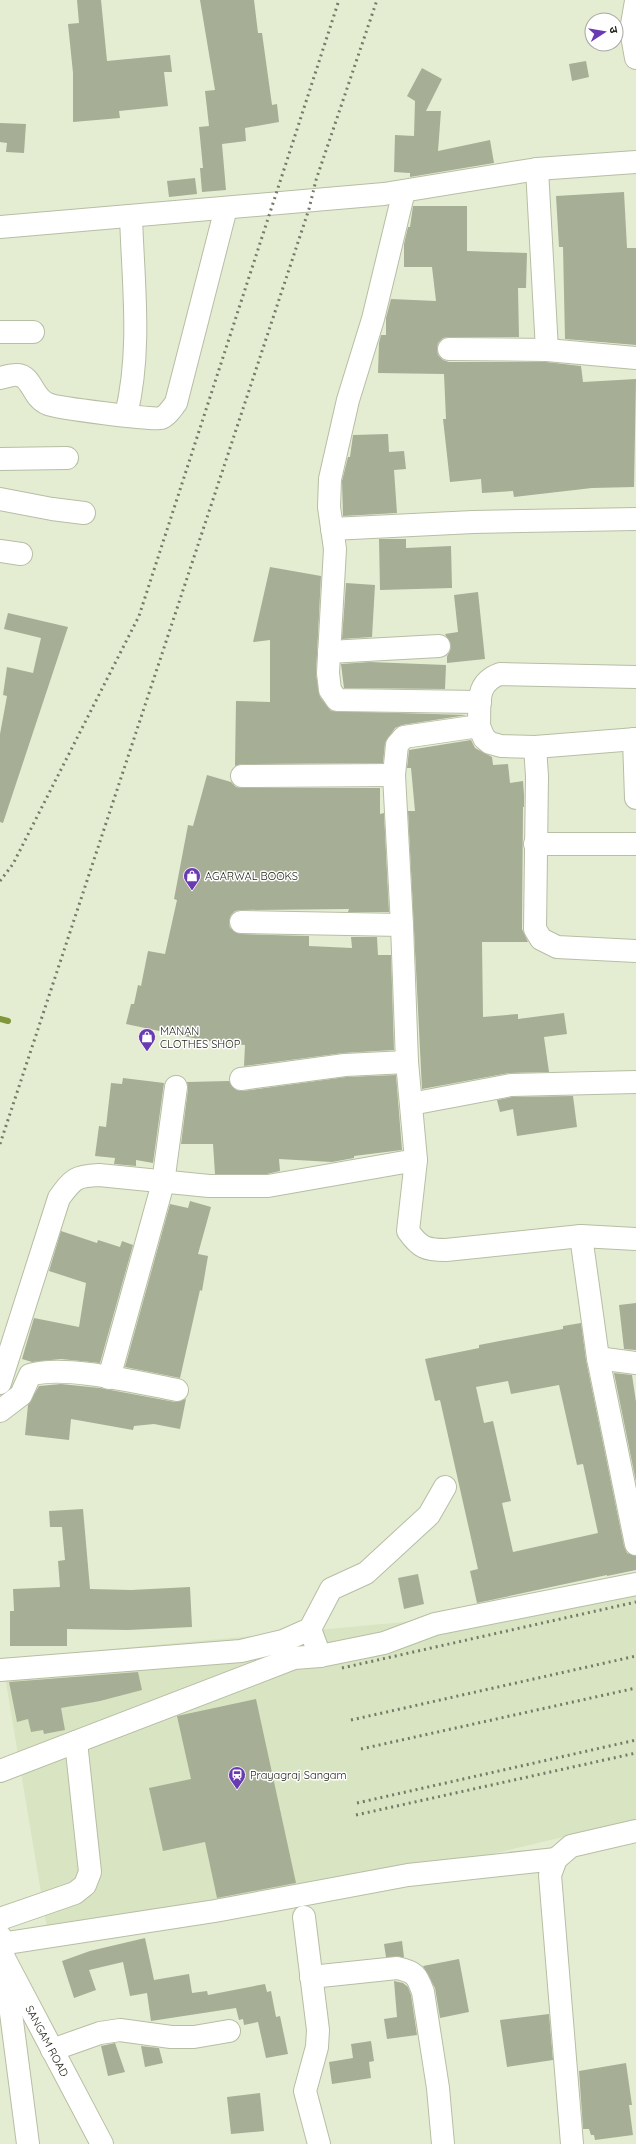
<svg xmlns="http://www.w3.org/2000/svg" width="636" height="2144" font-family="Quicksand,'Noto Sans Devanagari',sans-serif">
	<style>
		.built { fill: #d9e4c2 }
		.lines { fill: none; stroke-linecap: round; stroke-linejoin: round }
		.stream { stroke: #7f9639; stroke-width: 6 }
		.building { fill: #a6ae95; fill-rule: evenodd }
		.minor-casing { stroke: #b6bea4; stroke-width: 24 }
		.major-casing { stroke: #b6bea4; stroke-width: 24 }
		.minor { stroke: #fff; stroke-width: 22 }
		.major { stroke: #fff; stroke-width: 22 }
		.rail { stroke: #757b69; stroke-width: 3; stroke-dasharray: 2 4; stroke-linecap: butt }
		.labels { text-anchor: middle; stroke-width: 3; stroke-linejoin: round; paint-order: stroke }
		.poi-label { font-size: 11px; fill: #21241a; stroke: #fff; text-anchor: start }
		.street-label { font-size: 11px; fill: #21241a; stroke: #fff }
	</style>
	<rect width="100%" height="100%" fill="#e4edd2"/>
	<!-- built -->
	<path class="built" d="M 636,1576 L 636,1820 L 330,1892 L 50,1946 L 2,1659 L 415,1621 Z"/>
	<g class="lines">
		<!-- stream -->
		<path class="stream" d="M 0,1019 L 8,1021"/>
	</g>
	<!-- building -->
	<g class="building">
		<path d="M 77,0 L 101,0 L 107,61 L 170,55 L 172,72 L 164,72 L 168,106 L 119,111 L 120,118 L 73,122 L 73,73 L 68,24 L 79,23 Z"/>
		<path d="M 200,0 L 254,0 L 258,33 L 262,33 L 272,105 L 277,104 L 279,122 L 245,128 L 246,141 L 222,144 L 226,190 L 202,192 L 200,168 L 203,168 L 199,127 L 209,126 L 205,91 L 215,90 Z"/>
		<path d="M 586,61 L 589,77 L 572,81 L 569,64 Z"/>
		<path d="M 422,68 L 442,79 L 426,111 L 441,111 L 438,151 L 490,140 L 494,163 L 410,177 L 410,173 L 394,172 L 395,135 L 414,136 L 415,101 L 407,96 Z"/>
		<path d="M 0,123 L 26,124 L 24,153 L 6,152 L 7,143 L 0,142 Z"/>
		<path d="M 195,178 L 197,194 L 169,197 L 167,181 Z"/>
		<path d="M 624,192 L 627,248 L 636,248 L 636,345 L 565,339 L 563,247 L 559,247 L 556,196 Z"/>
		<path d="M 413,206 L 467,206 L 467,251 L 527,253 L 526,288 L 518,288 L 519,337 L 449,337 L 443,338 L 438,343 L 437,349 L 438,355 L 443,360 L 449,362 L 546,362 L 581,366 L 583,382 L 636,379 L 634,487 L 592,488 L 514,497 L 513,491 L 482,493 L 481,479 L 450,482 L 443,419 L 446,419 L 444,374 L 378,373 L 379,343 L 381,335 L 386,335 L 386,318 L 391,299 L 436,301 L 432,267 L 404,267 L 404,244 L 408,227 L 410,227 Z"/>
		<path d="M 388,434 L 389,452 L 404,451 L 406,469 L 394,470 L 397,513 L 343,516 L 342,481 L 348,457 L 350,457 L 353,435 Z"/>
		<path d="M 379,539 L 406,539 L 406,548 L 451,546 L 452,588 L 380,590 Z"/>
		<path d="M 270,567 L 321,576 L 316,674 L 320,697 L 331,711 L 467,715 L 402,725 L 395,728 L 385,743 L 383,763 L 242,764 L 235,766 L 236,701 L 270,702 L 270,640 L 253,642 Z"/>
		<path d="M 346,583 L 375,585 L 372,637 L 342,639 Z"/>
		<path d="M 478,592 L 485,659 L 447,663 L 447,656 L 450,651 L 451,645 L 445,634 L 458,632 L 454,595 Z"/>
		<path d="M 8,613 L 68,627 L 3,823 L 0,822 L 0,734 L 7,696 L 3,695 L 7,667 L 33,673 L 41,638 L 4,629 Z"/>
		<path d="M 370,662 L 446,665 L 445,689 L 344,688 L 341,664 Z"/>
		<path d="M 471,740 L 475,748 L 492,757 L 493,765 L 508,764 L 510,783 L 523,781 L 524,795 L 524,807 L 523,807 L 522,929 L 528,942 L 482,942 L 483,1017 L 518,1014 L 518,1019 L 564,1013 L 567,1034 L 544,1037 L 549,1072 L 509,1073 L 422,1089 L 408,811 L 415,811 L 411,768 L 407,768 L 409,750 Z"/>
		<path d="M 207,775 L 231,782 L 236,787 L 242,788 L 380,788 L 380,814 L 384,813 L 389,912 L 348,912 L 349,909 L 241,910 L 235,911 L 231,915 L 229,922 L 230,928 L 240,934 L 309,936 L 309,946 L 352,948 L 351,937 L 377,937 L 378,955 L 391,955 L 394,1050 L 343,1053 L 244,1066 L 245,1045 L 207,1041 L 126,1024 L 131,1004 L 134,1004 L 138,985 L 141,986 L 148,951 L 165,954 L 177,900 L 174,899 L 188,825 L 193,826 Z"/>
		<path d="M 396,1075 L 402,1150 L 354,1156 L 354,1158 L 332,1162 L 279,1159 L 280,1171 L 267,1174 L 215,1174 L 213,1144 L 181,1144 L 188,1089 L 187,1082 L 229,1081 L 236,1090 L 243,1091 L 346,1077 Z"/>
		<path d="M 123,1078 L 164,1083 L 153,1163 L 136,1160 L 136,1166 L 114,1164 L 115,1158 L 95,1156 L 99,1126 L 106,1127 L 111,1083 L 122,1084 Z"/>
		<path d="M 573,1096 L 577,1127 L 517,1136 L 513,1109 L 500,1112 L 497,1100 L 512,1097 Z"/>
		<path d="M 190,1201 L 211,1207 L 198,1254 L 208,1256 L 202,1291 L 200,1290 L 180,1378 L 125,1367 L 170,1204 L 188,1208 Z"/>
		<path d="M 61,1231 L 97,1243 L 98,1240 L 120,1247 L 122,1241 L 133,1245 L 100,1363 L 61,1359 L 32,1362 L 22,1359 L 34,1318 L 79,1327 L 86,1283 L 49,1271 Z"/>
		<path d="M 636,1303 L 636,1350 L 624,1349 L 619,1305 Z"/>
		<path d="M 581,1323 L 586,1360 L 624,1546 L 627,1553 L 636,1556 L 636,1570 L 607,1576 L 607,1575 L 477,1603 L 470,1571 L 478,1569 L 440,1400 L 435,1401 L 425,1359 L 479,1348 L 479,1345 L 563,1329 L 563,1326 ZM 508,1381 L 511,1394 L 559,1385 L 577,1465 L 583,1464 L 598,1533 L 513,1552 L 502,1503 L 511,1501 L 493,1421 L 484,1423 L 476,1387 Z"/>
		<path d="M 614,1373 L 632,1375 L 636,1402 L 636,1482 Z"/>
		<path d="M 61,1384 L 100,1388 L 175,1402 L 186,1399 L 180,1429 L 154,1424 L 134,1426 L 133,1430 L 71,1419 L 69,1440 L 25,1435 L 28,1405 L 39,1386 Z"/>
		<path d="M 83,1509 L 90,1589 L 131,1590 L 190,1587 L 192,1627 L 128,1630 L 67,1629 L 67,1646 L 10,1646 L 10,1611 L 14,1611 L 13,1589 L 60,1587 L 58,1561 L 65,1560 L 62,1527 L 50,1527 L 49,1511 Z"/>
		<path d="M 418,1574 L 424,1604 L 404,1609 L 398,1578 Z"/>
		<path d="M 138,1672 L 142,1690 L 100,1701 L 61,1708 L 65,1730 L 44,1734 L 43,1730 L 31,1732 L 28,1719 L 17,1722 L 9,1682 Z"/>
		<path d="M 256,1699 L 296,1883 L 217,1898 L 205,1842 L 163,1851 L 149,1788 L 191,1779 L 177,1716 Z"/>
		<path d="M 145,1938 L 154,1980 L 189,1974 L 192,1993 L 207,1991 L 208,1995 L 265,1984 L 267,1992 L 271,1991 L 276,2017 L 280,2016 L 288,2054 L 266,2058 L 258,2022 L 244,2025 L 243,2019 L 239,2020 L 236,2008 L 151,2021 L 147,1993 L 130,1996 L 123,1962 L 89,1970 L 96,1990 L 74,1998 L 62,1961 L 90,1951 Z"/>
		<path d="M 402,1941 L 404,1957 L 386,1957 L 384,1944 Z"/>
		<path d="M 459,1959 L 469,2012 L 440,2018 L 435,1988 L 423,1966 Z"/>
		<path d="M 394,1981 L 403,1983 L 408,1987 L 411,1995 L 417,2035 L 387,2039 L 384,2019 L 397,2017 Z"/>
		<path d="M 549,2014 L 553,2060 L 507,2067 L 500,2020 Z"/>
		<path d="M 371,2041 L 374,2061 L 369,2062 L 371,2078 L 332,2084 L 329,2062 L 353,2058 L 351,2044 Z"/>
		<path d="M 115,2043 L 125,2072 L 108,2076 L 101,2046 Z"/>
		<path d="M 141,2046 L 159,2048 L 163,2063 L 145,2067 Z"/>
		<path d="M 626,2063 L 632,2105 L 629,2105 L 633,2135 L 595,2140 L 594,2135 L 591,2135 L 589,2129 L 583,2129 L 579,2071 Z"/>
		<path d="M 260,2093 L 264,2131 L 231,2134 L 227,2097 Z"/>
	</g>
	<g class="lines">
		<defs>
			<g id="minor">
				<path d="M 636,1 L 631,30 L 636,58"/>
				<path d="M 537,169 L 547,350 L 636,358"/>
				<path d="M 404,191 L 373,319 L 348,400 L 330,479 L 329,507 L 335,549 L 328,673 L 330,690 L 337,700 L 480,702"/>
				<path d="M 0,227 L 384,194 L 537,169 L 636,162"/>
				<path d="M 0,332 L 33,332"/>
				<path d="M 449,349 L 547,350"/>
				<path d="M 0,378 C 5,377 13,374 18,375 C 33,377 32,398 48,404 C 57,408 152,420 161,418 C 167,416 172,408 176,403 L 226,208"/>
				<path d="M 126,415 C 142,350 133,282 131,216"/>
				<path d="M 0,459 L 67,458"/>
				<path d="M 0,499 L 52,509 L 84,513"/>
				<path d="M 332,529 L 473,522 L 636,519"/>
				<path d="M 0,551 L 21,554"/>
				<path d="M 329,652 L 439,646"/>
				<path d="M 479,726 L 484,738 L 490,743 L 501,746 L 535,747 L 636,739"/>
				<path d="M 634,739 L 636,798"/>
				<path d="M 535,747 L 537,776 L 535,929 L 541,939 L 557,947 L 636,951"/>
				<path d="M 242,776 L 394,775"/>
				<path d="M 535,844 L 636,844"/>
				<path d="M 241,922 L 402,925"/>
				<path d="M 241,1079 L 345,1065 L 407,1062"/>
				<path d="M 411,1104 L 511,1085 L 636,1082"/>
				<path d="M 416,1160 L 407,1062 L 402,925 L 394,775 L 397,745 L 404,737 L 479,726 C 480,703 475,683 500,674 L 636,677"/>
				<path d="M 581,1236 L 598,1358 L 636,1544"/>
				<path d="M 598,1358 L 636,1363"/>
				<path d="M 109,1378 L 163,1183 L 176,1087"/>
				<path d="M 0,1383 L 59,1198 C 73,1179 75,1176 99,1175 L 209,1186 L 268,1186 L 416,1160 L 408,1231 C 420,1248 426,1250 446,1250 L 581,1236 L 636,1239"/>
				<path d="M 0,1411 L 21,1395 L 30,1375 C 63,1364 140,1383 177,1390"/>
				<path d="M 310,1629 L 320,1656 L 384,1643 L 435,1624 L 636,1584"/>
				<path d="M 0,1670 L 241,1651 L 283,1641 L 310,1629 L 331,1589 L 366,1573 L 429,1515 L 445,1487"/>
				<path d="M 0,1771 L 294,1658 L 320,1656"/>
				<path d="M 304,1917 L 318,2030 L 317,2047 L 305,2091 L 319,2144"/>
				<path d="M 0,1919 L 75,1893 L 85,1885 L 90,1872 L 76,1742"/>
				<path d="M 1,1944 L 215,1911 L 408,1875 L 556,1859"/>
				<path d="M 4,1959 L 28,2144"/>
				<path d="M 311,1977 L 397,1968 C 415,1972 417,1975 423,1992 L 438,2088 L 443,2144"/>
				<path d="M 52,2050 L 100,2033 L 120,2030 L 171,2037 L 194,2037 L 229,2031"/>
				<path d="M 572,2144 L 550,1875 L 556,1859 L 571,1846 L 636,1831"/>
			</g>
			<path id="major" d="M 0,1936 L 4,1958 L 102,2144"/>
		</defs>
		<!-- minor casing -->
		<use href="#minor" class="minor-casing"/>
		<!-- major casing -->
		<use href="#major" class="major-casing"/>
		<!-- minor -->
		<use href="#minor" class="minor"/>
		<!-- major -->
		<use href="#major" class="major"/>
		<!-- rail -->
		<g class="rail">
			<path d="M 0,881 L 13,864 L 139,616 L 339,0"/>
			<path d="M 0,1144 L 309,209 L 316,180 L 377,0"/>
			<path d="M 342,1668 L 636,1602"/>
			<path d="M 351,1720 L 636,1656"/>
			<path d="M 361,1749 L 636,1688"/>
			<path d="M 357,1803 L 636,1740"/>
			<path d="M 356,1815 L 636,1753"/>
		</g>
	</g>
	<!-- icons -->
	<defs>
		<symbol id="shop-pin" viewBox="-11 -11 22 30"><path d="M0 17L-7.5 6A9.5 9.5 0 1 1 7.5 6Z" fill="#693ab1" stroke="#fff"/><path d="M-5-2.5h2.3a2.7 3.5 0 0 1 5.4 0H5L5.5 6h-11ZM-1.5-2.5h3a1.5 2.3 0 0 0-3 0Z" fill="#fff"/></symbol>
		<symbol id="station-pin" viewBox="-11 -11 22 30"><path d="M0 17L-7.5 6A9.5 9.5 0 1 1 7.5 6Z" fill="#693ab1" stroke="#fff"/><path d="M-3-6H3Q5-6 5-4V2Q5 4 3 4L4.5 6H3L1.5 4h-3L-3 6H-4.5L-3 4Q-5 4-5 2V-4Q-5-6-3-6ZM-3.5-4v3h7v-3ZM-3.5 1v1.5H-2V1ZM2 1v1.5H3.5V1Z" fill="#fff"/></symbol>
	</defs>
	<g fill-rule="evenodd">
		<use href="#shop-pin" x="182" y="866" width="20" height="27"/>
		<use href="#shop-pin" x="137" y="1027" width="20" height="27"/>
		<use href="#station-pin" x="227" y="1765" width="20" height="27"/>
	</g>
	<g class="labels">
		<!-- poi labels -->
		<g class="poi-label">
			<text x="205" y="880">AGARWAL BOOKS</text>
			<text x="160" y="1035">MANAN<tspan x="160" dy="13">CLOTHES SHOP</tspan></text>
			<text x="250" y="1779">Prayagraj Sangam</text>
		</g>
		<!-- street labels -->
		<g class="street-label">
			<text transform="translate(47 2041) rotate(62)" y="4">SANGAM ROAD</text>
		</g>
	</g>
	<!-- north arrow -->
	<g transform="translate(604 32) rotate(78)"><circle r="19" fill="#ffffff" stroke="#a6a7a3"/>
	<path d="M0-3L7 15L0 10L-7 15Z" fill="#693ab1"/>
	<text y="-6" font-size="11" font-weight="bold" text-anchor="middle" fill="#21241a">उ</text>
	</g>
</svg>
